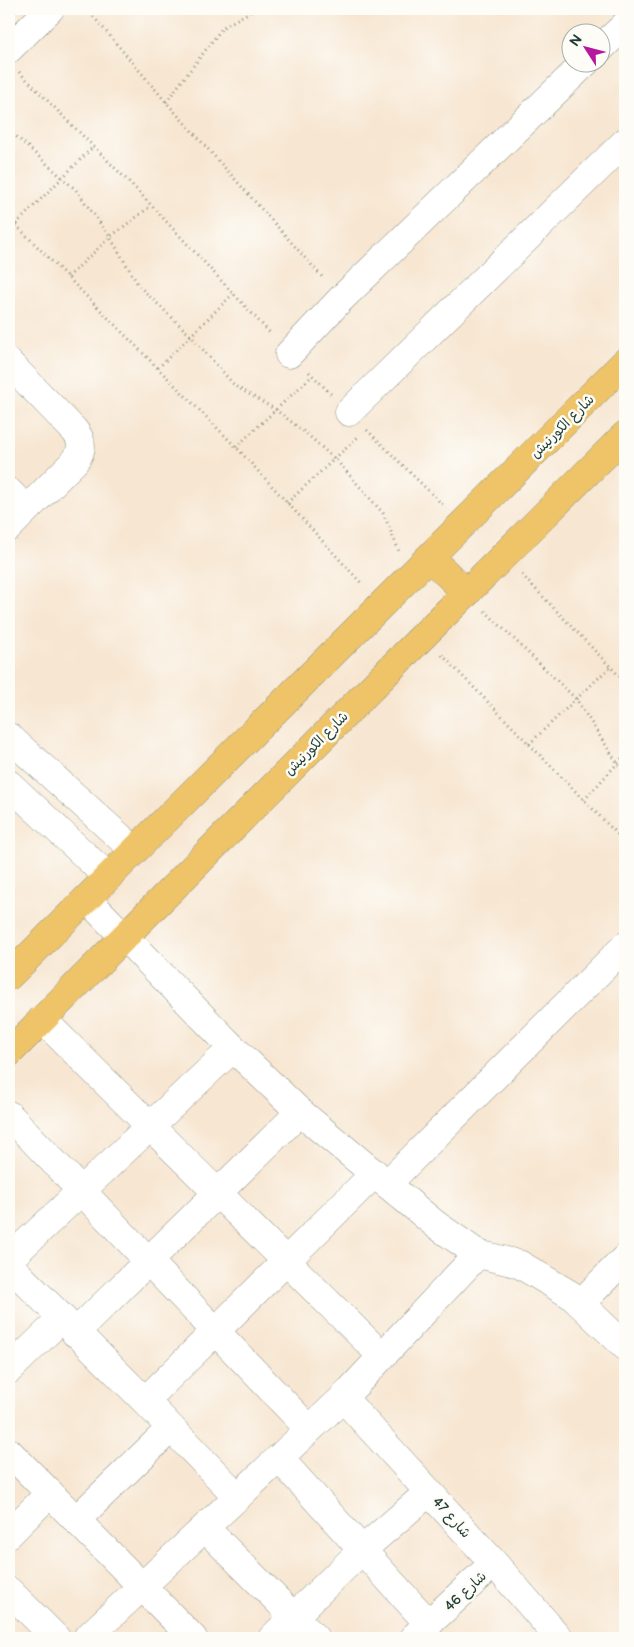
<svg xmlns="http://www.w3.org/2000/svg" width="634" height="1647" font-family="'Balsamiq Sans','Playpen Sans Arabic',sans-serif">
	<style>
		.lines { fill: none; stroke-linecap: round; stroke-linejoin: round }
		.minor-casing { stroke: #8b9282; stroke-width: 29 }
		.major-casing { stroke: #8b9282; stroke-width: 29 }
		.path { stroke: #8b9282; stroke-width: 3; stroke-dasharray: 1 4; stroke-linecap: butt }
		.minor { stroke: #fff; stroke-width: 28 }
		.major { stroke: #efc469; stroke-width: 28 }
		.labels { text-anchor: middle; stroke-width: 5; stroke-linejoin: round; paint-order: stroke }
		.street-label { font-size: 14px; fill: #1f3d34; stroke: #fdfcf7 }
	</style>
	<rect width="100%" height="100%" fill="#fdfcf7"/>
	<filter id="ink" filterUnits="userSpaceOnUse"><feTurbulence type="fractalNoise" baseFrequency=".02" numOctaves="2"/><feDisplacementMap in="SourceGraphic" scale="10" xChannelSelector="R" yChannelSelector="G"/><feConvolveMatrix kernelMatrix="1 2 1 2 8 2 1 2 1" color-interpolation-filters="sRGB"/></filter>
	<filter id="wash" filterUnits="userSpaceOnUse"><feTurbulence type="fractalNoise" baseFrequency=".0096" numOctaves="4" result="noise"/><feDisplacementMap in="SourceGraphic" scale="20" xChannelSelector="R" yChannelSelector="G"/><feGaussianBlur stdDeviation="1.12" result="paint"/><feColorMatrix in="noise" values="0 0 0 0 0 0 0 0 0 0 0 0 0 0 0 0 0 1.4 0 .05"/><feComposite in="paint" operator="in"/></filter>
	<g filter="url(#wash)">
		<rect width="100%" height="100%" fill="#f7e6d1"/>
	</g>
	<g filter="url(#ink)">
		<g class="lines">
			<defs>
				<g id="minor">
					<path d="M 602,47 L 625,25"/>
					<path d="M 9,49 L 50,9"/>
					<path d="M 289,354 L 341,299 L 586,62"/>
					<path d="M 9,363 L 74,430 C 83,440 83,450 75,461 L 9,527"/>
					<path d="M 349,412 L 625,142"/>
					<path d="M 9,492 L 26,509"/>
					<path d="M 9,737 L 134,850"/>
					<path d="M 9,784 L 107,876"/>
					<path d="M 87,899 L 233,1048 L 300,1112 L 435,1224 L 478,1254 L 519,1264 L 571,1295 L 625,1346"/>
					<path d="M 42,1019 L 382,1356"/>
					<path d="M 9,1115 L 309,1429"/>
					<path d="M 387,1184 L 625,946"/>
					<path d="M 9,1259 L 233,1048"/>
					<path d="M 9,1265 L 145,1401 L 237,1496"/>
					<path d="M 581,1303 L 625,1258"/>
					<path d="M 75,1333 L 300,1112"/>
					<path d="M 9,1370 L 62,1318"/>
					<path d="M 343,1398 L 494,1563 L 559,1638"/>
					<path d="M 145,1401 L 375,1173"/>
					<path d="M 9,1452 L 193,1638"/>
					<path d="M 279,1458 L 429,1624"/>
					<path d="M 76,1520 L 171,1428"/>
					<path d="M 205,1528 L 315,1638"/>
					<path d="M 9,1534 L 50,1493"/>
					<path d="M 9,1591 L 56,1638"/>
					<path d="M 87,1638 L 343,1398 L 478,1254"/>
					<path d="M 272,1638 L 361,1551 L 429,1492"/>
					<path d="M 413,1638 L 494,1563"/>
				</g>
				<g id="major">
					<path d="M 430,558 L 467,593"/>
					<path d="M 9,976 L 625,362"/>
					<path d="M 9,1053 L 423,636 L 625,435"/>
				</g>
			</defs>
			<!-- minor casing -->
			<use href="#minor" class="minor-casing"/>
			<!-- major casing -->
			<use href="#major" class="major-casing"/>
			<!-- path -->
			<g class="path">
				<path d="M 87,9 L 166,102 L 324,279"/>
				<path d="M 19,72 L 136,189 L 271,334"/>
				<path d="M 166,102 L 223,27 L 255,9"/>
				<path d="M 9,130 L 76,190 L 110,237 L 139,286 L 191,336 L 235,386 L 276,410 L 307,434 L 337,461 L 383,513 L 399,551"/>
				<path d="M 9,218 L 236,447 L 363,585"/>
				<path d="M 16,224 L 93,147"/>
				<path d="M 68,277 L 110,237 L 151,206"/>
				<path d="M 158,368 L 233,294"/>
				<path d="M 309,372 L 331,394"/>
				<path d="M 367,430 L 443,505"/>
				<path d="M 236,447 L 312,376"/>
				<path d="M 287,503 L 358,437"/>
				<path d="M 522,575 L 625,682"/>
				<path d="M 485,611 L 576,699 L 625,775"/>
				<path d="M 442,655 L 625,842"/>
				<path d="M 529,744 L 610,667"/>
				<path d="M 584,800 L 625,755"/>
			</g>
			<!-- minor -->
			<use href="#minor" class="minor"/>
			<!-- major -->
			<use href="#major" class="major"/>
		</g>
	</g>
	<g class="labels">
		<!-- street labels -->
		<g class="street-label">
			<text transform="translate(562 426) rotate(-45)" y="5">شارع الكورنيش</text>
			<text transform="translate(316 743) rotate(-45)" y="5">شارع الكورنيش</text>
			<text transform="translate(452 1517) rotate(48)" y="5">شارع 47</text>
			<text transform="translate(465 1591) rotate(-43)" y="5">شارع 46</text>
		</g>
	</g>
	<!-- margin -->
	<rect width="634" height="1647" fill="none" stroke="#fdfcf7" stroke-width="30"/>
	<!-- north arrow -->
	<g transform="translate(586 48) rotate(306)"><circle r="24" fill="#fdfcf7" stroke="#a4b0a9"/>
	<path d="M0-4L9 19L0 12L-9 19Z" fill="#b5179e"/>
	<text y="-8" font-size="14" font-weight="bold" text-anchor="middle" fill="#1f3d34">N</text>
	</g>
</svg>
